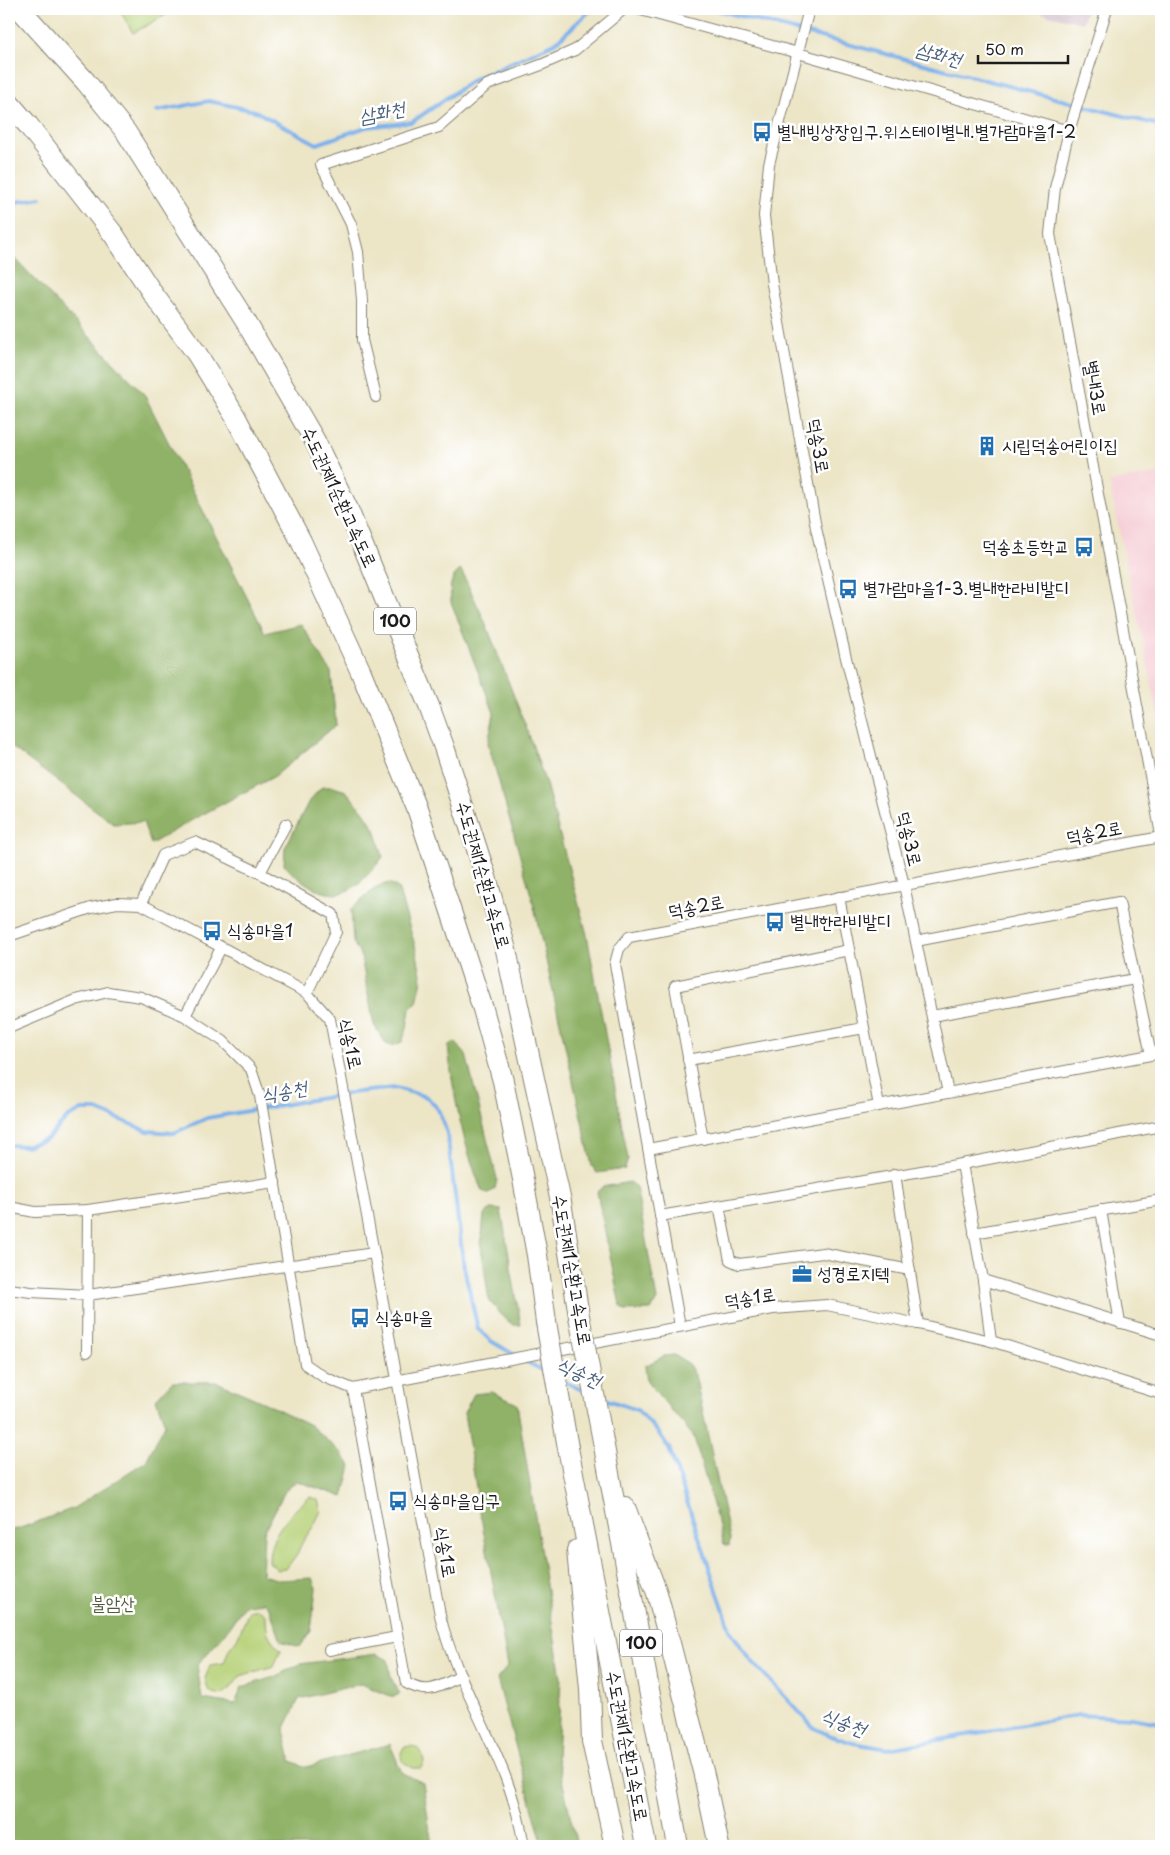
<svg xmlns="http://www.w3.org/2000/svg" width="1170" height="1855" font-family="'Playpen Sans','Poor Story',sans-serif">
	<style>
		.built { fill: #f6cfd7 }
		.industrial { fill: #d1bdc9 }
		.green { fill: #b5d076; stroke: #687649 }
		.forest { fill: #90b267; stroke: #566742 }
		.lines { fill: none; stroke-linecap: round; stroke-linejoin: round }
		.stream { stroke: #7db1eb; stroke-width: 4 }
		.street-casing { stroke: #848071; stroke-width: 12 }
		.highway-casing { stroke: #848071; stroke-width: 22 }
		.street { stroke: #fff; stroke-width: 10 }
		.highway { stroke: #fff; stroke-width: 20 }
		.highway-bridge-casing { stroke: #848071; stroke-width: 22; stroke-linecap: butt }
		.highway-bridge { stroke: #fff; stroke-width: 20 }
		.labels { text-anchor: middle; stroke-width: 5; stroke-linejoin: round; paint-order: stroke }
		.shield { fill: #fff; stroke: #606060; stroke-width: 1 }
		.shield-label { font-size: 16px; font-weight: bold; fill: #1c1c1c }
		.poi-label { font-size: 18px; fill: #1c1c1c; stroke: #fff; text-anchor: start }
		.street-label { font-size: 18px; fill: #1c1c1c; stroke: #fff }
		.park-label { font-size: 18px; fill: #525b3c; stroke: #fff }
		.water-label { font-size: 19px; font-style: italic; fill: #485f79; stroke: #fff }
	</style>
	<rect width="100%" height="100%" fill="#fff"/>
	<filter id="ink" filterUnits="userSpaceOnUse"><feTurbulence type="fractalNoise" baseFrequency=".02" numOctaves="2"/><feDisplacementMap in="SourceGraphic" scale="10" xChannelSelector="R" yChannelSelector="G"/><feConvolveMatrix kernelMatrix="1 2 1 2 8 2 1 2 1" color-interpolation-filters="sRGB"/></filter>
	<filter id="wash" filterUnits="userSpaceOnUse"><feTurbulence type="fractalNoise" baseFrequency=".0096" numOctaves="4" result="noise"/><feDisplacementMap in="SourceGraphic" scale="20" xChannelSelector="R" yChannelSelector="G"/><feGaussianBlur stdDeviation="1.12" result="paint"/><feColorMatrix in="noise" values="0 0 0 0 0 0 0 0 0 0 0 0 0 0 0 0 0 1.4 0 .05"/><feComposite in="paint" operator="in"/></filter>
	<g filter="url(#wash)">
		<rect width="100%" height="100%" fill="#ece5c6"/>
		<!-- built -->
		<path class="built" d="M 1161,473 L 1161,718 L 1159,718 L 1109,482 Z"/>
		<!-- industrial -->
		<path class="industrial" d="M 1024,9 L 1087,9 L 1082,23 Z"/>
		<!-- green -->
		<g class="green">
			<path d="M 119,9 L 177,9 L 133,33 Z"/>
			<path d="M 310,1497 L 318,1500 L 321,1511 L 313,1527 L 303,1541 L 297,1554 L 286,1569 L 278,1570 L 269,1562 C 269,1534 289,1514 310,1497 Z"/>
			<path d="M 257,1609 L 266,1615 C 266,1633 268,1637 281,1650 L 274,1666 L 240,1676 L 231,1688 L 222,1695 L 209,1692 L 205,1679 L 210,1665 L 224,1663 L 229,1649 L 237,1639 L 249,1611 Z"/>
			<path d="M 411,1746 C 420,1747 422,1754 424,1762 L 421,1768 L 413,1768 L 402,1761 L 401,1753 L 404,1747 Z"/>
		</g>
		<!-- forest -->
		<g class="forest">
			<path d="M 9,252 L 144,394 L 265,633 L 301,624 L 331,672 L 336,725 L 275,776 L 194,819 L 151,844 L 143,822 L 114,824 L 9,745 Z"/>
			<path d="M 461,570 L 486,624 L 529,735 L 546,784 L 587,935 L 628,1159 L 625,1169 L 597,1173 L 592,1166 L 533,902 L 488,743 L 494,713 L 451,602 C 450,589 449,577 461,570 Z"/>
			<path d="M 322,787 L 333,787 L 346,791 L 364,812 L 375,829 L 383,857 C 375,867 361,884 349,890 C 327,903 299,880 284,865 L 285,848 L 309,801 Z"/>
			<path d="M 389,883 L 398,888 L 416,949 L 422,980 L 417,1002 L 410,1009 L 407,1028 L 402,1042 L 392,1046 L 386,1044 L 374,1025 L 361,957 L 353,942 L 351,909 L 378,886 Z"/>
			<path d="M 455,1042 L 466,1055 L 497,1179 L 495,1189 L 488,1193 L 482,1191 C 463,1144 453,1096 448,1046 Z"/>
			<path d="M 630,1182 L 636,1187 L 657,1300 L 651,1310 L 625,1311 L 620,1305 L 597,1192 L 602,1187 Z"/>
			<path d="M 490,1209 L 501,1210 L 521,1325 L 513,1325 L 499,1313 L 489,1300 L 481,1246 L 484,1215 Z"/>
			<path d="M 674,1355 L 688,1363 L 695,1375 L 730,1539 L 729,1546 L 724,1544 L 694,1437 L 647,1381 L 645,1366 L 664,1356 Z"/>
			<path d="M 172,1382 L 217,1382 L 265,1403 L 310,1425 L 339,1451 L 351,1466 L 343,1497 L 297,1481 L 285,1491 L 264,1532 L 262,1575 L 280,1580 L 312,1578 L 316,1588 L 311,1631 L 300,1647 L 281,1641 L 269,1607 L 263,1602 L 244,1606 L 222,1637 L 197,1665 L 202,1699 L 235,1704 L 242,1687 L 274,1677 L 300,1664 L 377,1654 L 388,1660 L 391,1678 L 400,1694 L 393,1697 L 361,1684 L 299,1699 L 284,1730 L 291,1761 L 306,1767 L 390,1744 L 402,1773 L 423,1783 L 432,1846 L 9,1846 L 9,1530 L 18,1529 L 74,1508 L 146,1461 L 165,1424 L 156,1399 Z"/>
			<path d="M 492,1392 L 517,1404 L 561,1678 L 557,1757 L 577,1846 L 543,1846 L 497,1679 L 508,1666 L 479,1506 L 464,1413 L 474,1394 Z"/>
		</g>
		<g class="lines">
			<!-- stream -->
			<g class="stream">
				<path d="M 713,9 L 1158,125"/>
				<path d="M 1161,106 L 1158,125 L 1161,131"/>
				<path d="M 157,111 L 209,101 L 255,111 L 317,144 L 366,127 L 412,122 L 474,79 L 555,43 L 592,9"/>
				<path d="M 9,203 L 41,198"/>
				<path d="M 9,1145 L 25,1146 L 47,1139 L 67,1118 L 82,1110 L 97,1110 L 147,1131 L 174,1133 L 207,1118 L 358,1092 L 396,1088 L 427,1097 L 438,1109 L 447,1133 L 464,1267 L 478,1329 L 491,1341 L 515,1355"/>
				<path d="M 521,1359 L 548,1373"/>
				<path d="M 563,1381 L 586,1392"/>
				<path d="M 602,1398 L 637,1410 L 658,1432 L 669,1448 L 731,1632 L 751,1660 L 814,1728 L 831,1736 L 853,1743 L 888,1749 L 1079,1715 L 1131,1718 L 1161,1723"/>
			</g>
		</g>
	</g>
	<g filter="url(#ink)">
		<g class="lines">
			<defs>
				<g id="street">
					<path d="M 637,9 L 798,53 L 1069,131"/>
					<path d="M 809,9 L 769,164 L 764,216 L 772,284 L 816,528 L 846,658 L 904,885 L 948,1093"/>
					<path d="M 1107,9 L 1069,131 L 1055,188 L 1050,234 L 1161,835"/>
					<path d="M 376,397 L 362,340 L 362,300 L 358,252 L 351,224 L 321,165 L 439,127 L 487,85 L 541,65 L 575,50 L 624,9"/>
					<path d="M 260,873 L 286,824"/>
					<path d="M 839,897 L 879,1106"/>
					<path d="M 141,904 L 163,855 L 195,842 L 260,873 L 333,914 L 336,932 L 307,993"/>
					<path d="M 9,936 L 91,908 L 117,903 L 141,904 L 307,993 L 330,1019 L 374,1253 L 440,1615 C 453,1671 484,1722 505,1776 C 514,1799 520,1822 524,1846"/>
					<path d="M 916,941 L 1119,902 L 1151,1055"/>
					<path d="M 185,1016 L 221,948"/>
					<path d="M 932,1016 L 1135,979"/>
					<path d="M 9,1028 L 76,1000 L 108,992 L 141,997 L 185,1016 L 223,1041 L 251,1069 L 260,1096 L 305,1364 L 324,1377 L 353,1389 L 773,1309 L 827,1305 L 918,1324 L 991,1341 L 1161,1394"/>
					<path d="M 688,1060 L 864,1028"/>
					<path d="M 703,1139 L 675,986 L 849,950"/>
					<path d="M 648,1149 L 1161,1053"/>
					<path d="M 962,1164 L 983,1280 L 991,1341"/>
					<path d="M 895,1174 L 918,1324"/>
					<path d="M 719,1206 L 730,1260 L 739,1264 L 823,1253 L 910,1270"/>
					<path d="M 9,1207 L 35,1212 L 88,1210 L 275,1182"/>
					<path d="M 1101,1210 L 1120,1323"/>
					<path d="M 660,1216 L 962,1164 L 1161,1126"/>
					<path d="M 974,1233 L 1161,1200"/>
					<path d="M 983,1280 L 1161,1335"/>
					<path d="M 9,1289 L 31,1292 L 88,1295 L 374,1253"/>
					<path d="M 680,1326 L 615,964 L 619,949 L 629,937 L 1161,837"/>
					<path d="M 87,1352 L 88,1210"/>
					<path d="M 353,1389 L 406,1683 C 429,1696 440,1686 461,1676"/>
					<path d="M 329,1650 L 397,1637"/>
				</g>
				<g id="highway">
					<path d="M 20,9 L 86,82 L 126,132 L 246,322 L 315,441 L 347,507 L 429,706 L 444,747 L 486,877 L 506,950 L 561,1202 L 579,1316"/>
					<path d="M 9,103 L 28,125 L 114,235 L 153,294 L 197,354 L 235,416 L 301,541 L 361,672 L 418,811 L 483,1009 L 503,1081 L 522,1174 L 537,1255 L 546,1322"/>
					<path d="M 603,1441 L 678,1846"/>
					<path d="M 568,1448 L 646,1846"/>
					<path d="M 625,1507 L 657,1593 L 704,1775 L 719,1846"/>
					<path d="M 577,1550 L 590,1689 L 592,1741 L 615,1846"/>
				</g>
			</defs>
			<!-- street casing -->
			<use href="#street" class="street-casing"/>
			<!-- highway casing -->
			<use href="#highway" class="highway-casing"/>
			<!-- street -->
			<use href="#street" class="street"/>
			<!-- highway -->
			<use href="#highway" class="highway"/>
			<defs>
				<g id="highway-bridge">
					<path d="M 579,1316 L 603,1441"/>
					<path d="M 546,1322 L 568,1448"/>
				</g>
			</defs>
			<!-- highway-bridge casing -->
			<use href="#highway-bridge" class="highway-bridge-casing"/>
			<!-- highway-bridge -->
			<use href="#highway-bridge" class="highway-bridge"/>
		</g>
	</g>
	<!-- icons -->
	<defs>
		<symbol id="bus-bare" viewBox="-9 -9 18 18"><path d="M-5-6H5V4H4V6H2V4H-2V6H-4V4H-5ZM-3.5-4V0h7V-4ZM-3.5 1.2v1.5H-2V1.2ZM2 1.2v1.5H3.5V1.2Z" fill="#1f6fb2" stroke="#fff" stroke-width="2.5" paint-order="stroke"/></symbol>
		<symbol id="building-bare" viewBox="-9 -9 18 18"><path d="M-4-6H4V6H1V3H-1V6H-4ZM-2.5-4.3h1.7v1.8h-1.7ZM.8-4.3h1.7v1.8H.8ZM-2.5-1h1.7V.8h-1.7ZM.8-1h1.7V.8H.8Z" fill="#1f6fb2" stroke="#fff" stroke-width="2.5" paint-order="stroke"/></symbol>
		<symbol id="office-bare" viewBox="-9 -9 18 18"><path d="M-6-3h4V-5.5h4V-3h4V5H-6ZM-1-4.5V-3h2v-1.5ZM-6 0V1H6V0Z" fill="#1f6fb2" stroke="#fff" stroke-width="2.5" paint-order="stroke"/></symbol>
	</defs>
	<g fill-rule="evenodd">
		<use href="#bus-bare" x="748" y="118" width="28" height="28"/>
		<use href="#building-bare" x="973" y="432" width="28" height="28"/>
		<use href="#bus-bare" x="1070" y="533" width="28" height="28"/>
		<use href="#bus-bare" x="834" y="575" width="28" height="28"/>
		<use href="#bus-bare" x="761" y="908" width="28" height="28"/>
		<use href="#bus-bare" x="198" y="917" width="28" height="28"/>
		<use href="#office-bare" x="788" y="1260" width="28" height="28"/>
		<use href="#bus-bare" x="346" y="1304" width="28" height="28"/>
		<use href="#bus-bare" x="384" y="1487" width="28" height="28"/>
	</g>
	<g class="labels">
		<!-- shield labels -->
		<g class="shield">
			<rect x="374" y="607.5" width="42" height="27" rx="4"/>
			<rect x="620" y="1629.5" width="42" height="27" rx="4"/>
		</g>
		<g class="shield-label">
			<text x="395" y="627">100</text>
			<text x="641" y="1649">100</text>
		</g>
		<!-- poi labels -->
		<g class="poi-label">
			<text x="777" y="138">별내빙상장입구.위스테이별내.별가람마을1-2</text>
			<text x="1002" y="452">시립덕송어린이집</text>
			<text x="1069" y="553" text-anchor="end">덕송초등학교</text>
			<text x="863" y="595">별가람마을1-3.별내한라비발디</text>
			<text x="790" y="928">별내한라비발디</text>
			<text x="227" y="937">식송마을1</text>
			<text x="817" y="1280">성경로지텍</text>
			<text x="375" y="1324">식송마을</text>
			<text x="413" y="1507">식송마을입구</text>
		</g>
		<!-- street labels -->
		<g class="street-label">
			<text transform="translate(1095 388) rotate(80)" y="6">별내3로</text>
			<text transform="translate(818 446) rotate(80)" y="6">덕송3로</text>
			<text transform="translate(339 497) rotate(65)" y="6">수도권제1순환고속도로</text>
			<text transform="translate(1094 833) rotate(-11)" y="6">덕송2로</text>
			<text transform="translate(909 839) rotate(76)" y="6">덕송3로</text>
			<text transform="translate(483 875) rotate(74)" y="6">수도권제1순환고속도로</text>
			<text transform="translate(696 907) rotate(-11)" y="6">덕송2로</text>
			<text transform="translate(350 1044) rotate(77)" y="6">식송1로</text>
			<text transform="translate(572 1270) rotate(80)" y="6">수도권제1순환고속도로</text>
			<text transform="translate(750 1298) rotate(-9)" y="6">덕송1로</text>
			<text transform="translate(445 1552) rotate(80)" y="6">식송1로</text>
			<text transform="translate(627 1746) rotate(79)" y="6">수도권제1순환고속도로</text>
		</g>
		<!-- park labels -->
		<g class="park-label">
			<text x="113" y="1610">불암산</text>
		</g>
		<!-- water labels -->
		<g class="water-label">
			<text transform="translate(939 54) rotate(15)" y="7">삼화천</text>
			<text transform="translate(382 112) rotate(-11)" y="7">삼화천</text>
			<text transform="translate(284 1091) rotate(-10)" y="7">식송천</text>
			<text transform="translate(579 1372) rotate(25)" y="7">식송천</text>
			<text transform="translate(844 1722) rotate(21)" y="7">식송천</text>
		</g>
	</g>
	<!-- margin -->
	<rect width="1170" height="1855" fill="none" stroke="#fff" stroke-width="30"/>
	<!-- scale -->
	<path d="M978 55v8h90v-8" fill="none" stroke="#1c1c1c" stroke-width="2.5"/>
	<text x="985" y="55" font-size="15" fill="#1c1c1c" stroke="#ffffff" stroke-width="4" paint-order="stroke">50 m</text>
</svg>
